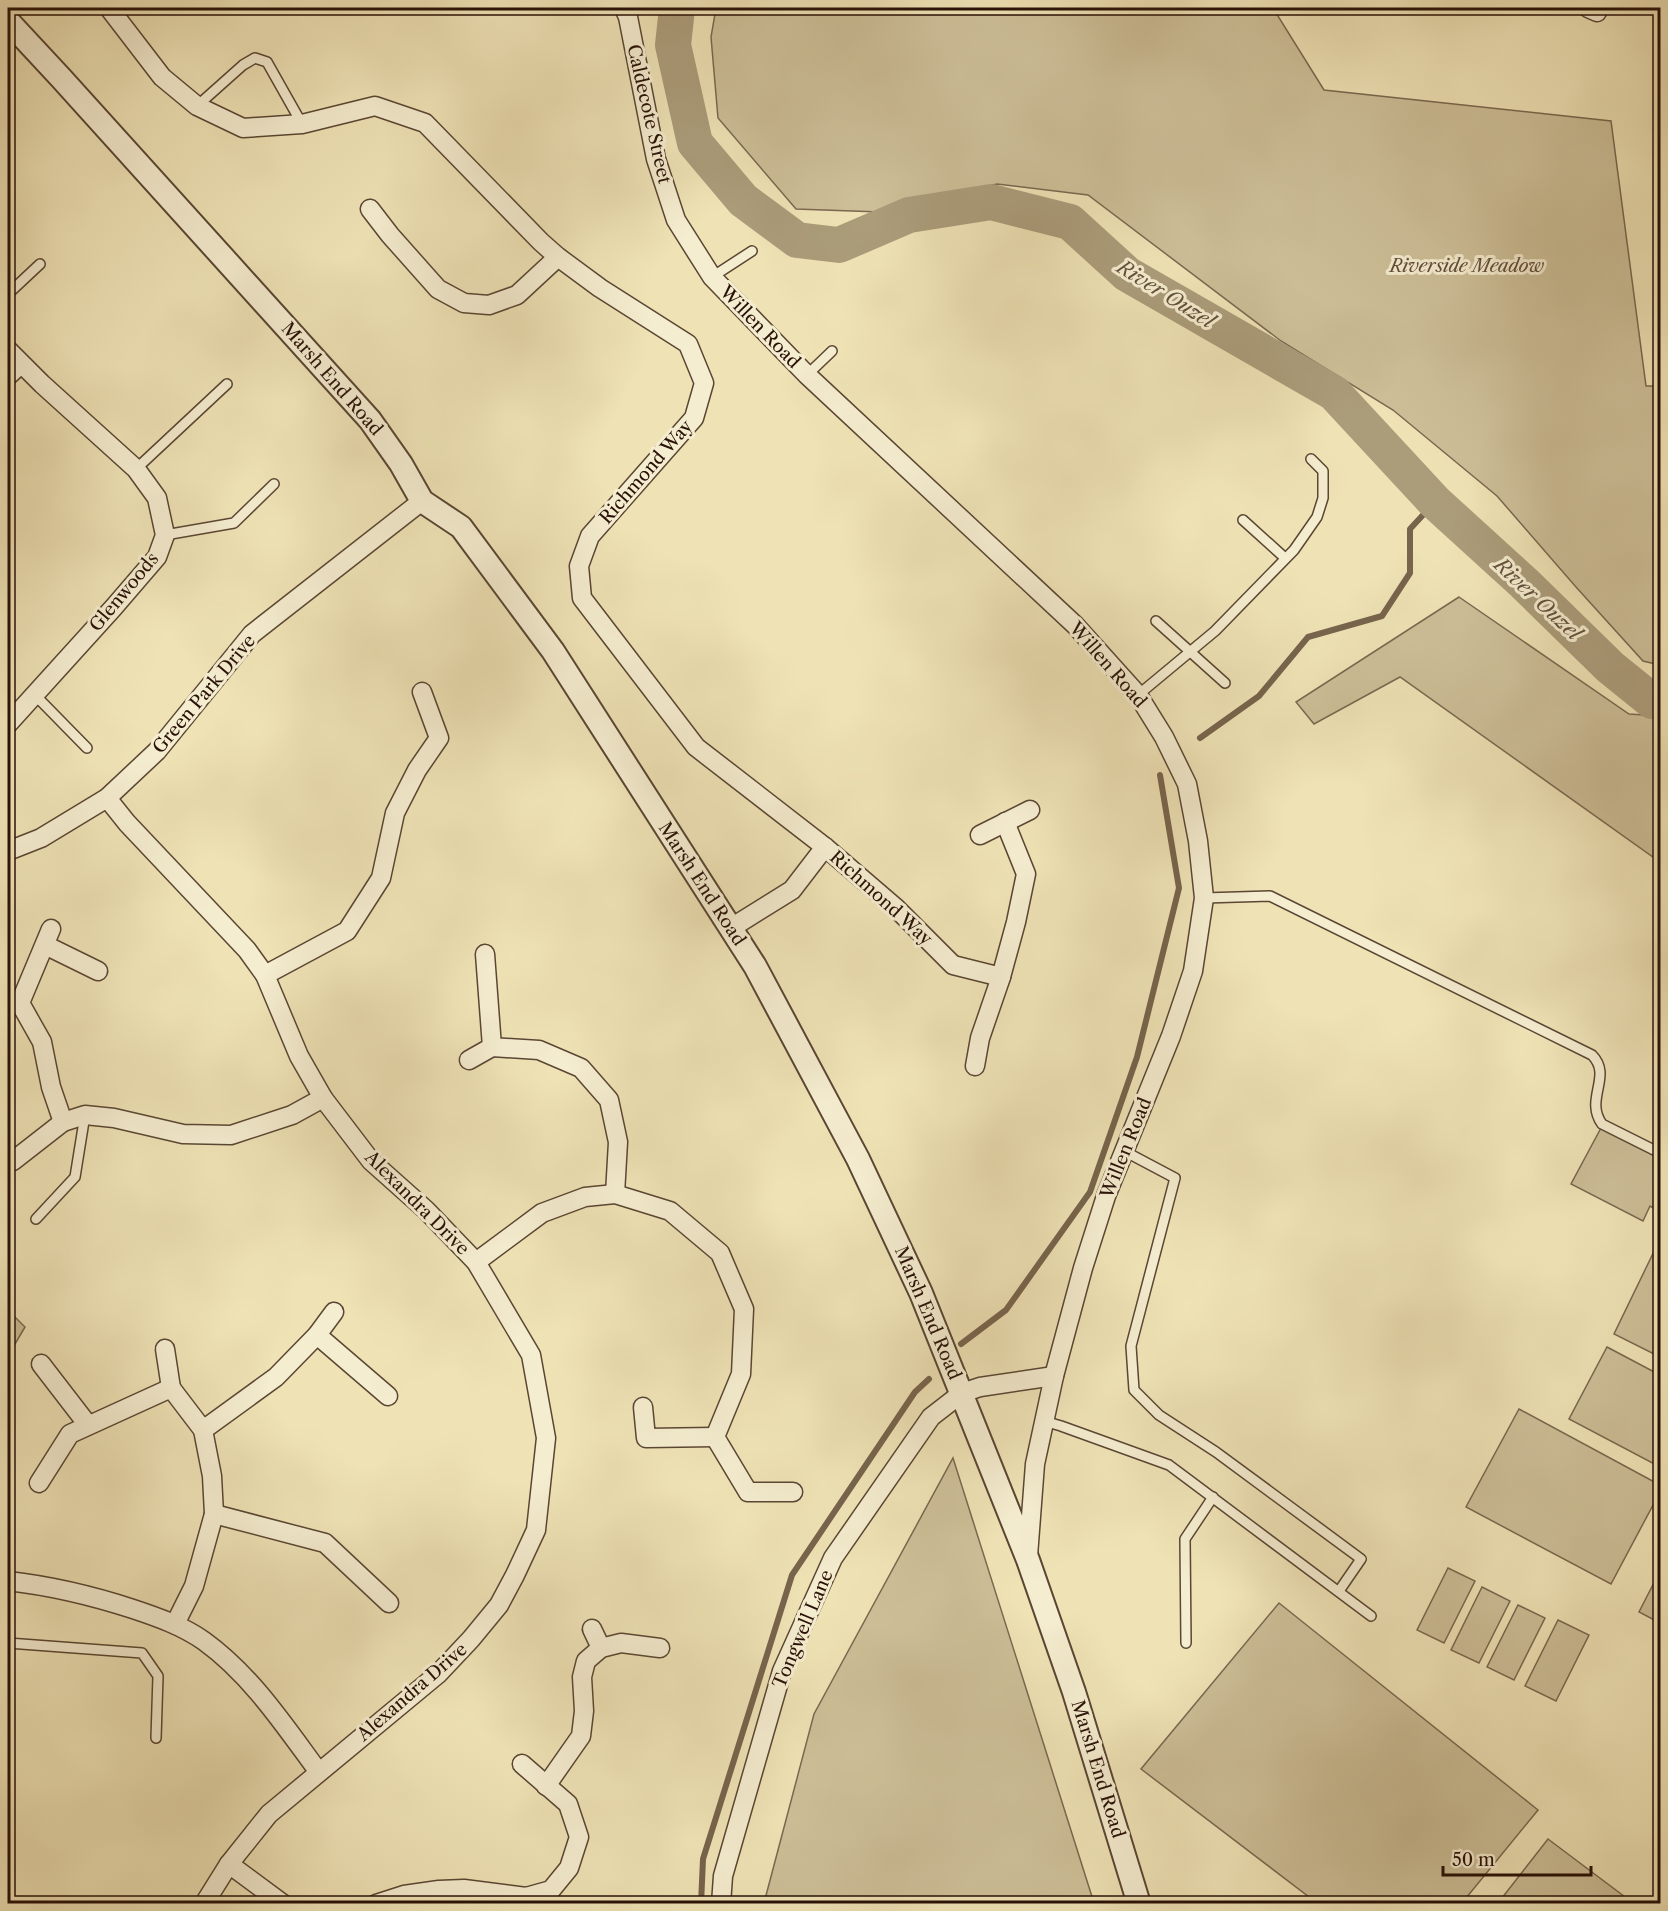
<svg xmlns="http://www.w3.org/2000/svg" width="1668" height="1911" font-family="'Libre Caslon Text',serif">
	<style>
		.green { fill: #cdbf98; stroke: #7a6850; stroke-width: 1.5 }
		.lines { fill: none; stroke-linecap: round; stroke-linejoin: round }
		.stream { stroke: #77644c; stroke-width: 6 }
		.river { stroke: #ab9c7a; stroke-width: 36 }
		.service-casing { stroke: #5a4633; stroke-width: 12 }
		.minor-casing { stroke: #5a4633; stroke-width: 21 }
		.tertiary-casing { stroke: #5a4633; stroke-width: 26 }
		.service { stroke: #f5edd0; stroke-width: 9 }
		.minor { stroke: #f5edd0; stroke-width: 18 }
		.tertiary { stroke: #f5edd0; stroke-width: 22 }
		.labels { text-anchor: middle; stroke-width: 6; stroke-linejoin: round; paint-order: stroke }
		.street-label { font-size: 18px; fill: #281107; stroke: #f5edd0 }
		.park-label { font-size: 18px; font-style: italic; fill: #624e3a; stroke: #f5edd0 }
		.water-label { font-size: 20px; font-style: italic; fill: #63503b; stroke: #f5edd0 }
	</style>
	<rect width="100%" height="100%" fill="#efe3b6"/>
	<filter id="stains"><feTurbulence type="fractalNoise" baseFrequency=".00333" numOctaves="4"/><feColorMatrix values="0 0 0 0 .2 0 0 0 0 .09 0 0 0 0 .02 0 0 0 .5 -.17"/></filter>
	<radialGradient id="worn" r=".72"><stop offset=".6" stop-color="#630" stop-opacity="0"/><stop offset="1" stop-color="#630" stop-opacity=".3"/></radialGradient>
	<!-- green -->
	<g class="green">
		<path d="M 716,8 L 1273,8 L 1324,90 L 1611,121 L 1646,386 L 1660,386 L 1660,665 L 1643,661 L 1576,587 L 1497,496 L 1393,410 L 1281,341 L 1088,195 L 997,184 L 880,212 L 796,209 L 718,118 L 711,37 Z"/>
		<path d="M 1459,597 L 1629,714 L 1660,716 L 1660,862 L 1400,677 L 1314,724 L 1296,702 Z"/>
		<path d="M 1601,1128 L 1660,1158 L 1660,1212 L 1650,1206 L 1643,1221 L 1571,1184 Z"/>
		<path d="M 1660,1239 L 1660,1357 L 1614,1334 Z"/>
		<path d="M 8,1310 L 25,1327 L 8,1356 Z"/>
		<path d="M 1607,1347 L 1660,1375 L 1660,1467 L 1569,1419 Z"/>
		<path d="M 1519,1409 L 1660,1485 L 1660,1492 L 1611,1584 L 1466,1507 Z"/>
		<path d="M 953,1458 L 1094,1903 L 764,1903 L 814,1714 Z"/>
		<path d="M 1448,1568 L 1475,1581 L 1444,1643 L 1417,1630 Z"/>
		<path d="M 1660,1571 L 1660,1623 L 1639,1612 Z"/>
		<path d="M 1482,1587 L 1510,1601 L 1479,1663 L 1451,1650 Z"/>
		<path d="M 1279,1603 L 1538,1810 L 1462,1903 L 1317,1903 L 1141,1769 Z"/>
		<path d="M 1518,1605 L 1545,1618 L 1514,1680 L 1487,1667 Z"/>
		<path d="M 1558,1620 L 1589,1635 L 1556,1701 L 1525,1686 Z"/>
		<path d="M 1548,1839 L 1633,1903 L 1498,1903 Z"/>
	</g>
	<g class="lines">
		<!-- stream -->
		<g class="stream">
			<path d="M 1200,738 L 1259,696 L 1308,637 L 1382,616 L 1410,573 L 1410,529 L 1435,502"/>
			<path d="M 961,1344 L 1006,1310 L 1090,1192 L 1137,1057 L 1179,888 L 1160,775"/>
			<path d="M 701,1904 L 703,1859 L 792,1575 L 915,1392 L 929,1379"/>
		</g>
		<!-- river -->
		<path class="river" d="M 677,8 L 673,45 L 695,143 L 743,200 L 797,240 L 839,245 L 909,215 L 991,202 L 1070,222 L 1127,274 L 1334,393 L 1435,502 L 1524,583 L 1610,667 L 1652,701 L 1660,699"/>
		<defs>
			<g id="service">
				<path d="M 197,106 L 243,65 L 255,58 L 267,62 L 302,124"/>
				<path d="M 712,277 L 752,251"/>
				<path d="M 8,294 L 40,264"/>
				<path d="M 807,375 L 832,351"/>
				<path d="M 8,382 L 24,367"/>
				<path d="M 136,469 L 227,384"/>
				<path d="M 1243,520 L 1285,558"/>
				<path d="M 165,535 L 234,523 L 274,484"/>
				<path d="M 1156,621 L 1225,683"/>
				<path d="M 34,694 L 87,748"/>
				<path d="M 1138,695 L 1215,631 L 1294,550 L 1317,517 L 1323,498 L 1323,471 L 1311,459"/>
				<path d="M 1204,898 L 1270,896 L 1592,1055 C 1613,1076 1584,1099 1602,1124 L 1660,1153"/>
				<path d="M 1124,1151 L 1175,1178 L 1131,1346 L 1134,1390 L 1159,1415 L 1216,1452 L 1361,1559 L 1339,1591"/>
				<path d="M 36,1219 L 75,1177 L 85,1115"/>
				<path d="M 1044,1421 L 1061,1426 L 1169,1465 L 1371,1616"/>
				<path d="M 8,1643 L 142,1653 L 158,1676 L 156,1738"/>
				<path d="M 1186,1643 L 1185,1539 L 1213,1497"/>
			</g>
			<g id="minor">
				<path d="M 109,8 L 162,77 L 197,106 L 243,128 L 302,124 L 375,106 L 425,123 L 541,242 L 558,257 L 600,288 L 688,344 L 704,383 L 694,418 L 590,536 L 579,566 L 582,598 L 696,747 L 825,847 L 896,908 L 953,965 L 1001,977 L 1016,922 L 1026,874 L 1005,822"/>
				<path d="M 624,8 L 628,17 L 656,159 L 676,220 L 712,277 L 807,375 L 1075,625 L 1138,695 L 1164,737 L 1187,784 L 1198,841 L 1204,898 L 1193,971 L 1171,1036 L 1106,1196 L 1083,1268 L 1054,1376 L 1035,1464 L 1028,1556"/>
				<path d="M 1588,8 L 1597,12"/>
				<path d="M 370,209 L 390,235 L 438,289 L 464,303 L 489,305 L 517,295 L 558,257"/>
				<path d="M 8,350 L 42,384 L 136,469 L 157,498 L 165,535 L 157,557 L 114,607 L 8,724"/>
				<path d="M 107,798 L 127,823 L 247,950 L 265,975 L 299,1056 L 323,1098 L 371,1161 L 426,1210 L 476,1262 L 531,1355 L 546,1438 L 536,1530 L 515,1575 L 499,1605 L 471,1639 L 438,1674 L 269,1814 L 229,1864 L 204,1904"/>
				<path d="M 980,835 L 1030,810"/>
				<path d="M 8,851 L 41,838 L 107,798 L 157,751 L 252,634 L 422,501"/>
				<path d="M 731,928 L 792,890 L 825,847"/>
				<path d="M 51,929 L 20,1003 L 42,1042 L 51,1087 L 63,1122"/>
				<path d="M 45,945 L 98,971"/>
				<path d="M 485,954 L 492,1047 L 539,1050 L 581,1068 L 609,1100 L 618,1142 L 615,1194"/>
				<path d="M 265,975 L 347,931 L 381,878 L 395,813 L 417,770 L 439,738 L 422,692"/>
				<path d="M 469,1060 L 492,1047"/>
				<path d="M 975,1066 L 980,1038 L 1001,977"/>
				<path d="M 8,1157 L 13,1161 L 63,1122 L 85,1115 L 114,1118 L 183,1134 L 231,1135 L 292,1115 L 323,1098"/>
				<path d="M 476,1262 L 542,1213 L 585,1197 L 615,1194 L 670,1211 L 720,1253 L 744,1309 L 741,1374 L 715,1437 L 748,1492 L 793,1492"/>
				<path d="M 317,1335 L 388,1396"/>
				<path d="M 165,1349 L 171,1388"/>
				<path d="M 41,1364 L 88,1425"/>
				<path d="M 643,1407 L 646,1438 L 715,1437"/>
				<path d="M 203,1430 L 276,1377 L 317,1335 L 334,1312"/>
				<path d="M 39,1483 L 70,1434 L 171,1388 L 203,1430 L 212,1476 L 214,1514 L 194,1586 L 175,1624"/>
				<path d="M 214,1514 L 325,1543 L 389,1603"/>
				<path d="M 8,1581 C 52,1586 90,1595 133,1609 C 157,1617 183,1626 204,1641 C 251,1675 284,1725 318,1771"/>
				<path d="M 592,1629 L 601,1648"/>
				<path d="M 546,1786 L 581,1736 L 584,1711 L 582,1677 L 586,1661 L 601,1648 L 621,1643 L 660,1648"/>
				<path d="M 229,1864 L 283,1904"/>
				<path d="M 376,1904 L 404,1895 L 439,1890 L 464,1889 L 526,1897 L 551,1890 L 569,1868 L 579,1837 L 568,1804 L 522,1764"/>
				<path d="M 721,1904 L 723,1876 L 782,1671 L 833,1558 L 931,1417 L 962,1393 L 980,1387 L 1054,1376"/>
			</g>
			<path id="tertiary" d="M 8,21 L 61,78 L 370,420 L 401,464 L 422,501 L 461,527 L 553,651 L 755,966 L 858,1159 L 921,1293 L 1028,1560 L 1074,1692 L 1139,1904"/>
		</defs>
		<!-- service casing -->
		<use href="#service" class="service-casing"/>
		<!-- minor casing -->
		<use href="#minor" class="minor-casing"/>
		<!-- tertiary casing -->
		<use href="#tertiary" class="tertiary-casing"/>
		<!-- service -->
		<use href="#service" class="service"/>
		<!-- minor -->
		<use href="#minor" class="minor"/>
		<!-- tertiary -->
		<use href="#tertiary" class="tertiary"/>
	</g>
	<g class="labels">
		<!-- street labels -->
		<g class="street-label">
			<text transform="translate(649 114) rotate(77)" y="6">Caldecote Street</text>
			<text transform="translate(760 327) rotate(46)" y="6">Willen Road</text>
			<text transform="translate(332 379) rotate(49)" y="6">Marsh End Road</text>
			<text transform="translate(646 472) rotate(-49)" y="6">Richmond Way</text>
			<text transform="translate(124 592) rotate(-50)" y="6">Glenwoods</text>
			<text transform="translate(1108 665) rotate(49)" y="6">Willen Road</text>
			<text transform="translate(204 694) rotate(-50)" y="6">Green Park Drive</text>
			<text transform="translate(702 884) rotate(57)" y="6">Marsh End Road</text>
			<text transform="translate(881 898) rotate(42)" y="6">Richmond Way</text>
			<text transform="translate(1126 1148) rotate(-68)" y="6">Willen Road</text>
			<text transform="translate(417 1203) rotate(45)" y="6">Alexandra Drive</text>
			<text transform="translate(928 1313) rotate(67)" y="6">Marsh End Road</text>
			<text transform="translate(803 1629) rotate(-67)" y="6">Tongwell Lane</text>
			<text transform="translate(412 1692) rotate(-41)" y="6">Alexandra Drive</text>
			<text transform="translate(1098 1769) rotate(73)" y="6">Marsh End Road</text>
		</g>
		<!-- park labels -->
		<g class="park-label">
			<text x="1467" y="272">Riverside Meadow</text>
		</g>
		<!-- water labels -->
		<g class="water-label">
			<text transform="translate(1166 294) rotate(32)" y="7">River Ouzel</text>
			<text transform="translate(1538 599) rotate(43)" y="7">River Ouzel</text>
		</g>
	</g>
	<!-- margin -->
	<rect width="1668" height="1911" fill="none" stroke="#efe3b6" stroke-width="30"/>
	<rect x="9" y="9" width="1650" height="1893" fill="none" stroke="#281107" stroke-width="3"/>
	<rect x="15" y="15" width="1638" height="1881" fill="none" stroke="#281107" stroke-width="1.5"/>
	<!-- scale -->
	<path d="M1443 1866v9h148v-9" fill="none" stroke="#281107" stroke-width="3"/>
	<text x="1452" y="1866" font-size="18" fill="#281107" stroke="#f5edd0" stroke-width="4.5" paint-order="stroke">50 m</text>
	<rect width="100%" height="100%" filter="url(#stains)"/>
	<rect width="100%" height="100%" fill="url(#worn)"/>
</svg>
